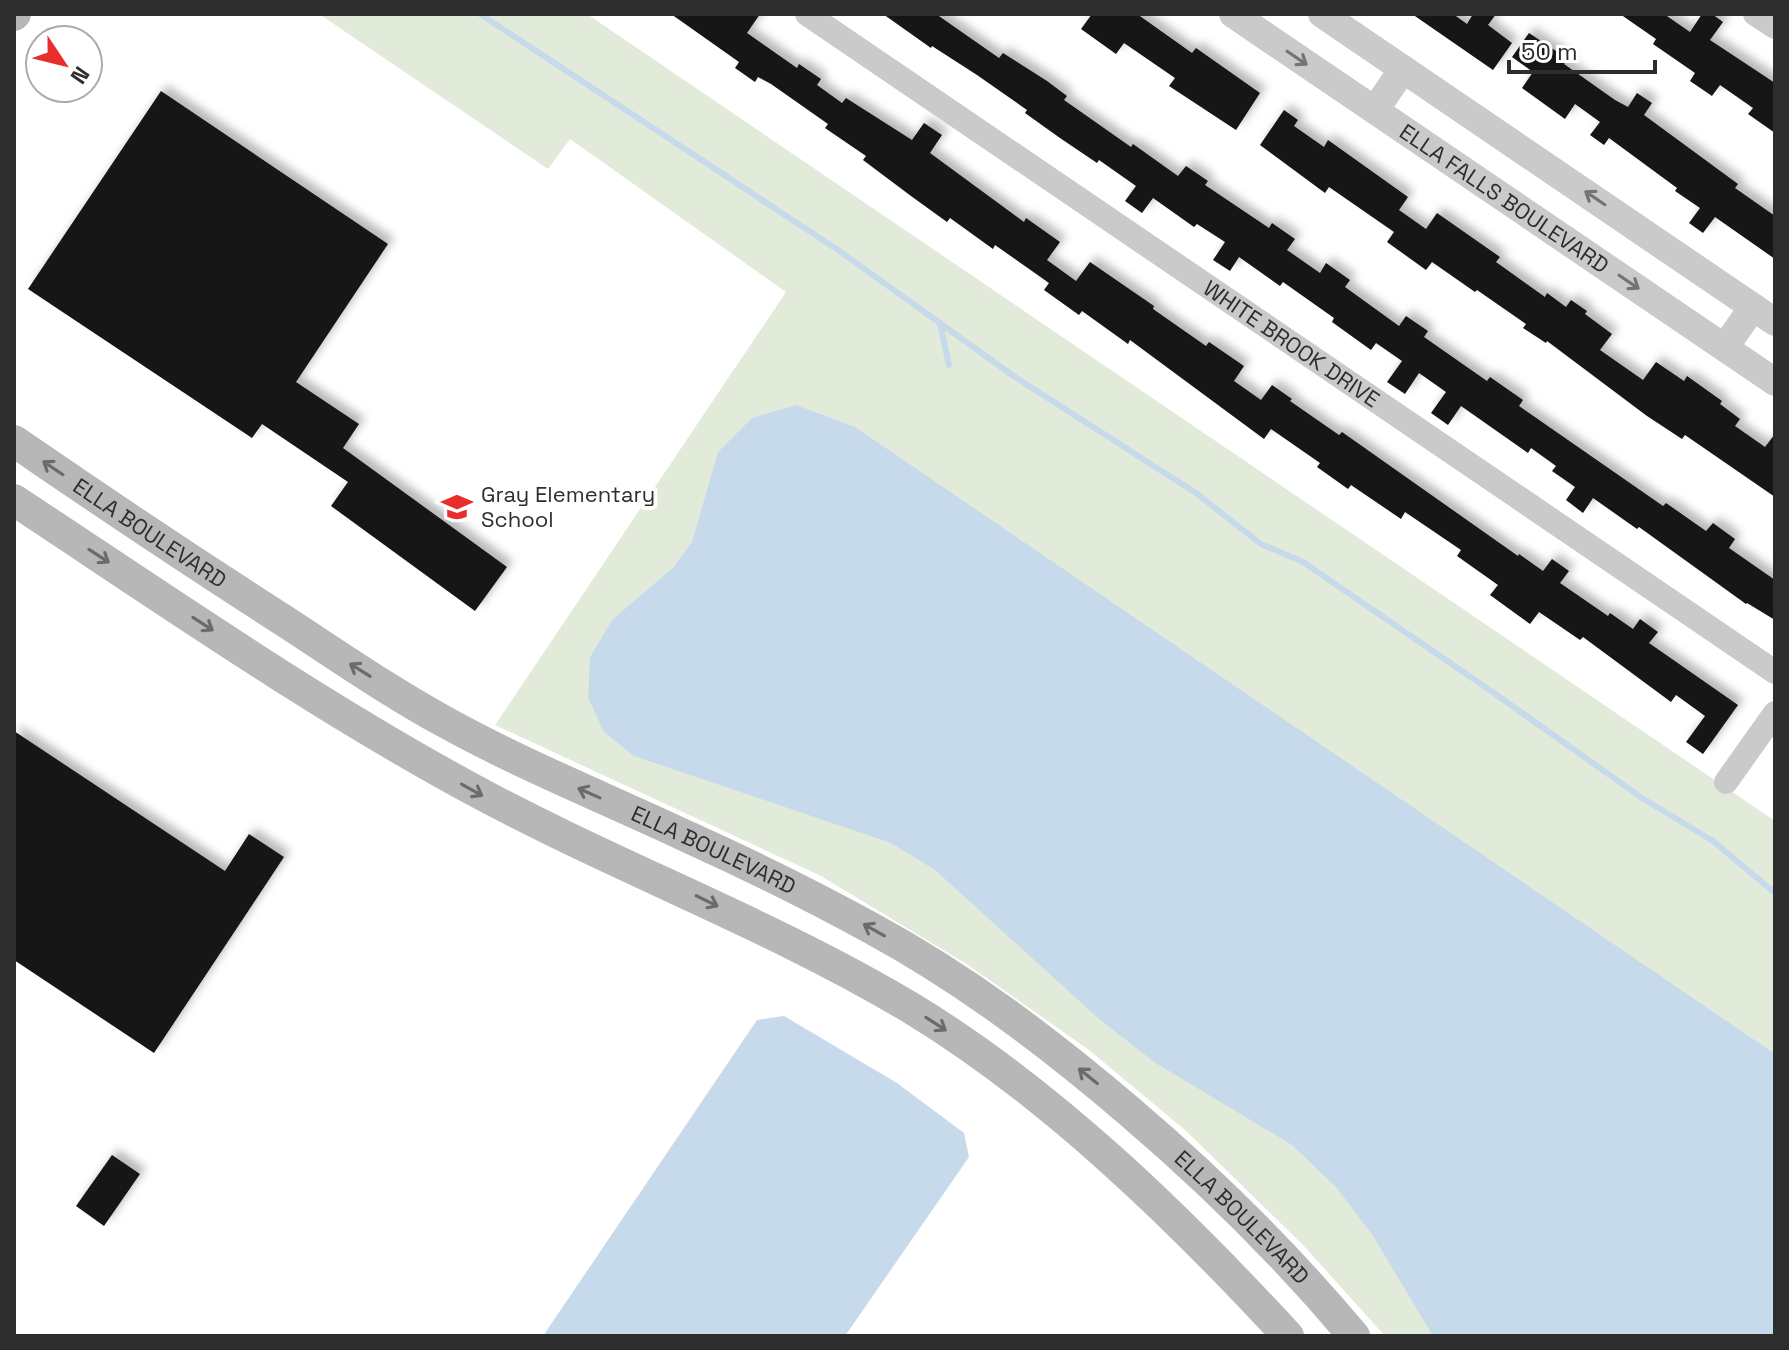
<svg xmlns="http://www.w3.org/2000/svg" width="1789" height="1350" font-family="'Space Grotesk',sans-serif">
	<style>
		.green { fill: #e2ebda }
		.water { fill: #c6daeb }
		.lines { fill: none; stroke-linecap: round; stroke-linejoin: round }
		.stream { stroke: #c6daeb; stroke-width: 6 }
		.building { fill: #141414; filter: url(#shadow) }
		.minor { stroke: #cacaca; stroke-width: 24 }
		.tertiary { stroke: #cacaca; stroke-width: 28 }
		.secondary { stroke: #b7b7b7; stroke-width: 32 }
		.oneway { stroke: #747474 }
		.oneway2 { stroke: #6b6b6b }
		.labels { text-anchor: middle; stroke-width: 8; stroke-linejoin: round; paint-order: stroke }
		.street-label { font-size: 22px; fill: #2d2d2d; stroke: #fff }
		.poi-label { font-size: 22px; fill: #2d2d2d; stroke: #fff; text-anchor: start }
	</style>
	<defs>
		<filter id="shadow"><feDropShadow dx="6" dy="-6" stdDeviation="4" flood-color="#0004"/></filter>
	</defs>
	<rect width="100%" height="100%" fill="#fff"/>
	<!-- green -->
	<path class="green" d="M 319,14 L 587,14 L 1775,821 L 1775,1336 L 1385,1336 L 1303,1245 L 1185,1130 L 1089,1050 L 968,965 L 821,876 L 495,725 L 786,292 L 570,139 L 548,169 Z"/>
	<!-- water -->
	<g class="water">
		<path d="M 796,405 L 855,427 L 1775,1054 L 1775,1336 L 1433,1336 L 1373,1236 L 1336,1187 L 1292,1145 L 1154,1062 L 1098,1018 L 935,870 L 891,843 L 634,756 L 604,732 L 588,698 L 590,657 L 612,620 L 674,567 L 692,542 L 718,452 L 752,418 Z"/>
		<path d="M 784,1016 L 897,1083 L 964,1133 L 969,1157 L 845,1336 L 543,1336 L 757,1020 Z"/>
	</g>
	<g class="lines">
		<!-- stream -->
		<g class="stream">
			<path d="M 480,14 L 838,250 L 1015,377 L 1196,493 L 1261,544 L 1303,562 L 1494,693 L 1642,798 L 1713,841 L 1775,893"/>
			<path d="M 940,323 L 949,365"/>
		</g>
	</g>
	<!-- building -->
	<g class="building">
		<path d="M 671,14 L 760,14 L 747,33 L 797,68 L 799,64 L 821,79 L 817,85 L 842,103 L 846,98 L 912,140 L 924,123 L 942,135 L 930,153 L 1024,222 L 1026,218 L 1060,242 L 1047,260 L 1076,281 L 1090,262 L 1154,306 L 1153,309 L 1206,346 L 1209,342 L 1244,366 L 1234,381 L 1261,400 L 1272,385 L 1292,399 L 1290,401 L 1339,435 L 1342,432 L 1518,556 L 1519,554 L 1543,571 L 1552,559 L 1569,571 L 1560,583 L 1608,616 L 1610,613 L 1633,629 L 1640,619 L 1658,632 L 1649,643 L 1738,705 L 1703,754 L 1686,742 L 1705,716 L 1676,695 L 1671,702 L 1583,637 L 1580,640 L 1539,612 L 1530,624 L 1490,595 L 1498,585 L 1457,556 L 1461,550 L 1405,512 L 1401,519 L 1351,485 L 1348,489 L 1317,467 L 1320,463 L 1271,429 L 1264,439 L 1130,340 L 1128,344 L 1082,311 L 1079,315 L 1044,290 L 1049,283 L 995,245 L 993,249 L 950,218 L 947,222 L 911,196 L 863,160 L 866,156 L 825,128 L 828,124 L 771,84 L 758,77 L 755,82 L 735,68 L 739,62 Z"/>
		<path d="M 883,14 L 936,14 L 999,58 L 1003,53 L 1047,81 L 1067,96 L 1064,100 L 1131,147 L 1133,144 L 1178,176 L 1186,166 L 1208,181 L 1205,185 L 1269,228 L 1272,223 L 1295,239 L 1287,250 L 1320,273 L 1326,263 L 1350,280 L 1345,287 L 1399,326 L 1406,316 L 1428,331 L 1424,337 L 1487,381 L 1490,377 L 1523,400 L 1519,406 L 1663,506 L 1666,503 L 1706,531 L 1713,523 L 1735,539 L 1729,548 L 1775,580 L 1775,620 L 1747,603 L 1746,604 L 1639,527 L 1637,529 L 1593,498 L 1583,513 L 1566,500 L 1575,487 L 1552,471 L 1556,466 L 1531,448 L 1528,453 L 1461,406 L 1448,425 L 1431,413 L 1446,392 L 1419,373 L 1405,394 L 1387,382 L 1402,361 L 1376,343 L 1371,350 L 1332,322 L 1334,318 L 1283,282 L 1280,286 L 1239,257 L 1230,271 L 1213,260 L 1225,242 L 1197,224 L 1194,227 L 1153,198 L 1142,213 L 1125,201 L 1136,186 L 1099,160 L 1097,163 L 1060,138 L 1025,113 L 1027,110 L 977,75 L 932,46 L 931,48 Z"/>
		<path d="M 1092,14 L 1137,14 L 1192,53 L 1196,48 L 1260,93 L 1236,130 L 1169,86 L 1175,78 L 1124,43 L 1116,54 L 1081,29 Z"/>
		<path d="M 1412,14 L 1453,14 L 1467,24 L 1473,14 L 1496,14 L 1488,25 L 1512,43 L 1493,70 Z"/>
		<path d="M 1620,14 L 1664,14 L 1690,32 L 1702,14 L 1712,14 L 1723,22 L 1710,40 L 1775,83 L 1775,133 L 1748,114 L 1753,108 L 1720,85 L 1712,96 L 1690,81 L 1695,73 L 1653,44 L 1656,39 Z"/>
		<path d="M 1529,33 L 1568,59 L 1564,64 L 1615,100 L 1628,107 L 1637,93 L 1652,103 L 1644,115 L 1738,184 L 1735,188 L 1775,216 L 1775,259 L 1715,217 L 1703,233 L 1689,223 L 1700,208 L 1675,191 L 1677,188 L 1609,138 L 1604,145 L 1590,135 L 1600,122 L 1575,104 L 1565,119 L 1522,88 L 1533,72 L 1512,57 Z"/>
		<path d="M 161,91 L 388,244 L 296,382 L 359,424 L 343,448 L 507,567 L 475,611 L 331,506 L 348,482 L 262,424 L 252,438 L 28,289 Z"/>
		<path d="M 1284,110 L 1298,120 L 1294,126 L 1324,147 L 1328,140 L 1408,197 L 1399,210 L 1426,229 L 1437,213 L 1500,257 L 1496,262 L 1545,297 L 1547,293 L 1566,307 L 1571,300 L 1587,311 L 1585,314 L 1612,334 L 1600,350 L 1643,380 L 1656,362 L 1684,381 L 1687,376 L 1722,401 L 1720,404 L 1740,419 L 1735,426 L 1765,447 L 1775,434 L 1775,497 L 1685,435 L 1682,439 L 1647,416 L 1547,341 L 1546,343 L 1523,328 L 1526,324 L 1477,290 L 1475,292 L 1432,262 L 1426,270 L 1387,242 L 1394,232 L 1329,187 L 1325,193 L 1260,145 Z"/>
		<path d="M 14,731 L 225,871 L 249,834 L 284,857 L 154,1053 L 14,960 Z"/>
		<path d="M 112,1155 L 140,1174 L 104,1226 L 76,1206 Z"/>
	</g>
	<g class="lines">
		<!-- minor -->
		<g class="minor">
			<path id="s1" d="M 807,14 L 1775,672"/>
			<path d="M 1755,14 L 1775,27"/>
			<path d="M 1726,782 L 1775,713"/>
		</g>
		<!-- tertiary -->
		<g class="tertiary">
			<path id="s2" d="M 1233,14 L 1775,382"/>
			<path d="M 1322,14 L 1775,322"/>
			<path d="M 1375,110 L 1403,69"/>
			<path d="M 1725,347 L 1753,307"/>
		</g>
		<!-- secondary -->
		<g class="secondary">
			<path d="M 14,15 L 15,14"/>
			<path id="s3" d="M 14,441 C 104,503 194,563 286,622 C 338,656 390,692 445,722 C 523,765 607,799 688,837 C 750,865 811,895 871,928 C 965,979 1048,1042 1129,1111 C 1210,1180 1286,1255 1354,1336"/>
			<path d="M 14,500 C 164,599 312,702 470,788 C 615,867 769,923 911,1008 C 1051,1093 1178,1217 1288,1336"/>
		</g>
	</g>
	<!-- one-way arrows -->
	<defs><path id="oneway-shaft" d="M-6 0H5M1.5-3L5.5 0L1.5 3" fill="none" stroke-width="1.6" stroke-linecap="round" stroke-linejoin="round" transform="scale(2)"/></defs>
	<g class="oneway">
		<use href="#oneway-shaft" transform="translate(1297 58) rotate(34)"/>
		<use href="#oneway-shaft" transform="translate(1595 198) rotate(-146)"/>
		<use href="#oneway-shaft" transform="translate(1629 282) rotate(34)"/>
	</g>
	<g class="oneway2">
		<use href="#oneway-shaft" transform="translate(53 468) rotate(-146)"/>
		<use href="#oneway-shaft" transform="translate(99 556) rotate(33)"/>
		<use href="#oneway-shaft" transform="translate(203 624) rotate(33)"/>
		<use href="#oneway-shaft" transform="translate(360 670) rotate(-148)"/>
		<use href="#oneway-shaft" transform="translate(472 790) rotate(29)"/>
		<use href="#oneway-shaft" transform="translate(589 793) rotate(-156)"/>
		<use href="#oneway-shaft" transform="translate(707 901) rotate(26)"/>
		<use href="#oneway-shaft" transform="translate(874 930) rotate(-151)"/>
		<use href="#oneway-shaft" transform="translate(936 1024) rotate(33)"/>
		<use href="#oneway-shaft" transform="translate(1088 1076) rotate(-141)"/>
	</g>
	<!-- icons -->
	<defs>
		<symbol id="school-bare" viewBox="-9 -9 18 18"><path d="M0-5L7-2L0 1L-7-2ZM-4 1L0 2.5L4 1V4Q0 6-4 4Z" fill="#e72e2d" stroke="#fff" stroke-width="2.5" paint-order="stroke"/></symbol>
	</defs>
	<g fill-rule="evenodd">
		<use href="#school-bare" x="435" y="485" width="44" height="44"/>
	</g>
	<g class="labels">
		<!-- street labels -->
		<g class="street-label">
			<text dy="8" stroke="none"><textPath href="#s2" startOffset="328">ELLA FALLS BOULEVARD</textPath></text>
			<text dy="8" stroke="none"><textPath href="#s1" startOffset="586">WHITE BROOK DRIVE</textPath></text>
			<text dy="8" stroke="none"><textPath href="#s3" startOffset="164">ELLA BOULEVARD</textPath></text>
			<text dy="8" stroke="none"><textPath href="#s3" startOffset="812">ELLA BOULEVARD</textPath></text>
			<text dy="8" stroke="none"><textPath href="#s3" startOffset="1460">ELLA BOULEVARD</textPath></text>
		</g>
		<!-- poi labels -->
		<g class="poi-label">
			<text x="481" y="502">Gray Elementary<tspan x="481" dy="25">School</tspan></text>
		</g>
	</g>
	<!-- border -->
	<rect width="1789" height="1350" fill="none" stroke="#2d2d2d" stroke-width="32"/>
	<!-- north arrow -->
	<g transform="translate(64 64) rotate(125)"><circle r="38" fill="#ffffff" stroke="#ababab" stroke-width="2"/>
	<path d="M0-6L14 30L0 20L-14 30Z" fill="#e72e2d"/>
	<text y="-12" font-size="22" font-weight="bold" text-anchor="middle" fill="#2d2d2d">N</text>
	</g>
	<!-- scale -->
	<path d="M1509 60v12h146v-12" fill="none" stroke="#2d2d2d" stroke-width="4"/>
	<text x="1521" y="60" font-size="24" fill="#2d2d2d" stroke="#ffffff" stroke-width="6" paint-order="stroke">50 m</text>
</svg>
